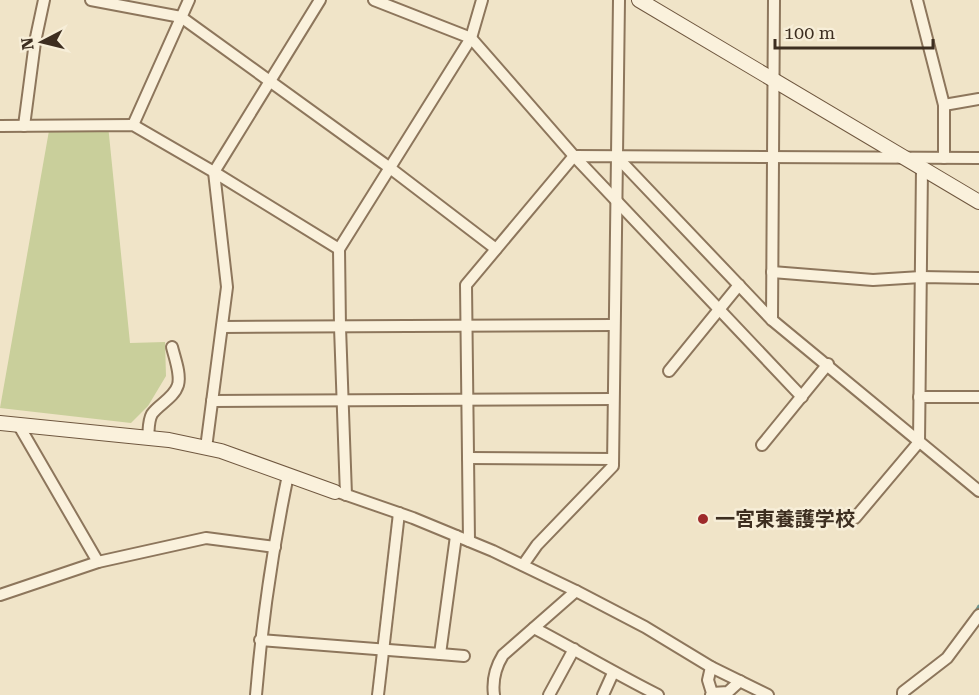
<svg xmlns="http://www.w3.org/2000/svg" width="979" height="695" font-family="'Roboto Serif','Noto Sans JP',serif">
	<style>
		.green { fill: #c9cf9b }
		.lines { fill: none; stroke-linecap: round; stroke-linejoin: round }
		.stream { stroke: #6f938a; stroke-width: 3 }
		.street-casing { stroke: #8d765c; stroke-width: 14 }
		.secondary-casing { stroke: #6f573f; stroke-width: 16 }
		.street { stroke: #faf1dc; stroke-width: 10 }
		.secondary { stroke: #faf1dc; stroke-width: 14 }
		.poi-dot { fill: #9e2a2b; stroke: #f7eed8; stroke-width: 2 }
		.labels { text-anchor: middle; stroke-width: 5; stroke-linejoin: round; paint-order: stroke }
		.poi-label { font-size: 20px; font-weight: bold; fill: #3d2e20; stroke: #f7eed8; text-anchor: start }
	</style>
	<rect width="100%" height="100%" fill="#f0e4c8"/>
	<!-- green -->
	<path class="green" d="M 55,123 L 80,131 L 108,125 L 130,343 L 165,342 L 166,376 L 148,406 L 131,423 L 0,408 L 50,125 Z"/>
	<g class="lines">
		<!-- stream -->
		<path class="stream" d="M 974,614 L 979,606"/>
		<defs>
			<g id="street">
				<path d="M 91,0 L 181,17 L 390,168 L 496,249"/>
				<path d="M 374,0 L 471,38 L 574,156 L 802,397"/>
				<path d="M 917,0 L 944,105 L 944,158"/>
				<path d="M 944,105 L 979,99"/>
				<path d="M 133,125 L 189,0"/>
				<path d="M 0,126 L 133,125 L 214,172 L 339,249 L 340,327 L 346,495"/>
				<path d="M 24,126 L 35,42 L 44,0"/>
				<path d="M 616,156 L 772,320 L 979,491"/>
				<path d="M 339,249 L 471,38 L 482,0"/>
				<path d="M 772,272 L 873,280 L 921,277 L 979,278"/>
				<path d="M 772,320 L 774,0"/>
				<path d="M 222,327 L 613,325"/>
				<path d="M 669,371 L 739,285"/>
				<path d="M 919,397 L 979,397"/>
				<path d="M 212,401 L 613,399"/>
				<path d="M 18,424 L 98,562"/>
				<path d="M 148,438 C 149,430 148,421 152,414 C 159,404 174,398 178,385 C 181,374 175,359 172,347"/>
				<path d="M 762,445 L 828,364"/>
				<path d="M 206,448 L 227,287 L 214,172 L 320,0"/>
				<path d="M 468,458 L 612,459"/>
				<path d="M 341,493 L 413,518 L 493,551 L 576,591 L 645,627 L 711,667 L 768,695"/>
				<path d="M 855,518 L 919,442 L 922,168"/>
				<path d="M 469,541 L 466,285 L 574,156 L 979,158"/>
				<path d="M 523,565 L 537,545 L 613,466 L 619,0"/>
				<path d="M 0,595 L 98,562 L 206,538 L 275,547"/>
				<path d="M 534,628 C 576,650 616,674 658,695"/>
				<path d="M 260,640 L 440,654 L 456,536"/>
				<path d="M 440,654 L 464,656"/>
				<path d="M 711,667 L 708,680 L 712,693 L 711,695"/>
				<path d="M 712,693 L 728,692 L 740,681"/>
				<path d="M 256,695 C 262,621 273,547 288,475"/>
				<path d="M 378,695 L 399,513"/>
				<path d="M 494,695 C 492,680 495,668 503,655 L 576,591"/>
				<path d="M 549,695 L 574,649"/>
				<path d="M 603,695 L 613,673"/>
				<path d="M 903,695 L 903,692 L 947,658 L 979,615"/>
			</g>
			<g id="secondary">
				<path d="M 639,0 L 979,202"/>
				<path d="M 0,423 L 169,440 L 221,451 L 335,492"/>
			</g>
		</defs>
		<!-- street casing -->
		<use href="#street" class="street-casing"/>
		<!-- secondary casing -->
		<use href="#secondary" class="secondary-casing"/>
		<!-- street -->
		<use href="#street" class="street"/>
		<!-- secondary -->
		<use href="#secondary" class="secondary"/>
	</g>
	<!-- markers -->
	<circle class="poi-dot" cx="703" cy="519" r="6"/>
	<g class="labels">
		<!-- poi labels -->
		<g class="poi-label">
			<text x="715" y="526">一宮東養護学校</text>
		</g>
	</g>
	<!-- north arrow -->
	<g transform="translate(42 42) rotate(263)" stroke="#f7eed8" stroke-width="4.5" paint-order="stroke">
	<path d="M0-4.5L10 22L0 15L-10 22Z" fill="#3d2e20"/>
	<text y="-9" font-size="16" font-weight="bold" text-anchor="middle" fill="#3d2e20">N</text>
	</g>
	<!-- scale -->
	<path d="M775 39v9h158v-9" fill="none" stroke="#3d2e20" stroke-width="3"/>
	<text x="784" y="39" font-size="18" fill="#3d2e20" stroke="#f7eed8" stroke-width="4.5" paint-order="stroke">100 m</text>
</svg>
